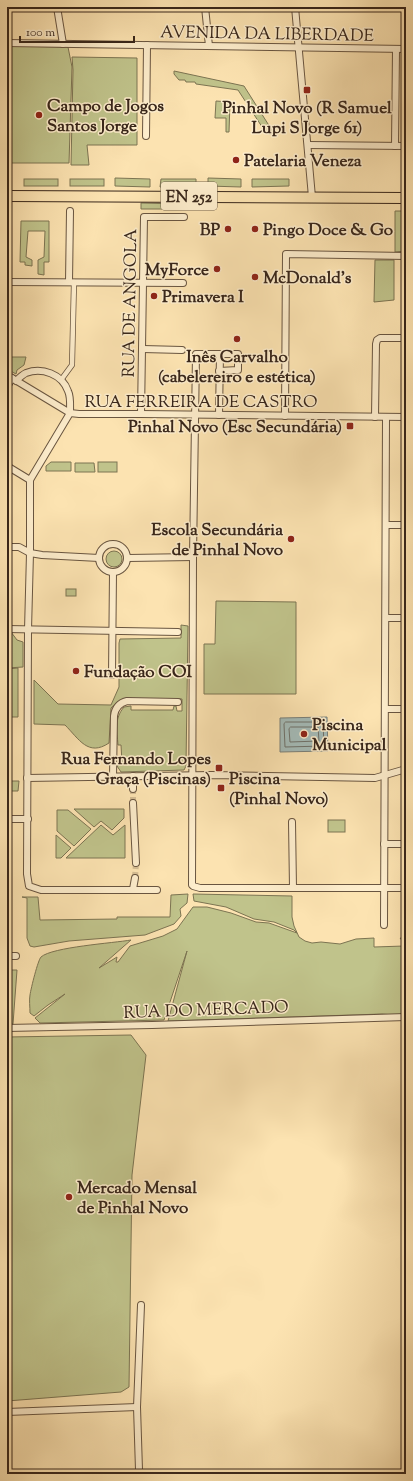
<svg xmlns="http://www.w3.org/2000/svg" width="413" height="1481" font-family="'Sorts Mill Goudy',serif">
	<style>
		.green { fill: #c0c38b; stroke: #7c7452 }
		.water { fill: #a4bbb8; stroke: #797f79 }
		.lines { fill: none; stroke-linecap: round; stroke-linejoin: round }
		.shore { stroke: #6e7069; stroke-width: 1 }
		.minor-tunnel { stroke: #d5bd93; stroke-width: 6; stroke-dasharray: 6 3; stroke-linecap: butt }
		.pedestrian-casing { stroke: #695540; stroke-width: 6 }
		.minor-casing { stroke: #695540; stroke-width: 8 }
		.primary-casing { stroke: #38261a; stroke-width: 12 }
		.pedestrian { stroke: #fdedcc; stroke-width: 4.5 }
		.minor { stroke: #fdedcc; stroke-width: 6 }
		.primary { stroke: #fce3b1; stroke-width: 10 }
		.poi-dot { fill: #8f2418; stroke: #fdedcc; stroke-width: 1.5 }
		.labels { text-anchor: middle; stroke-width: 3; stroke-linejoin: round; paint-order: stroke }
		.shield { fill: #fdedcc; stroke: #73624f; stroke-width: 1 }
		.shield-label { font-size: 16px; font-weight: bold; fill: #38261a }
		.street-label { font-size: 17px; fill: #38261a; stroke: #fdedcc }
		.poi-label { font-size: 17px; font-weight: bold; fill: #38261a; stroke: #fdedcc; text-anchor: start }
	</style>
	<rect width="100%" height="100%" fill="#fce3b1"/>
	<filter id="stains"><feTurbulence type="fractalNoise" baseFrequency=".005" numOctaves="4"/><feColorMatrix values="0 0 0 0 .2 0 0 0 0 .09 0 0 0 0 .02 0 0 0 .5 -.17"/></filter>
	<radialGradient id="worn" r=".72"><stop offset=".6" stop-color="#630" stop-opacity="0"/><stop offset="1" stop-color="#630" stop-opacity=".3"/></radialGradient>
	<!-- green -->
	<g class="green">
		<path d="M 7,46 L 68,47 L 72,67 L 69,163 L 7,163 Z"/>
		<path d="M 72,57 L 137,58 L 137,145 L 87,145 L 89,165 L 71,165 L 73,70 Z"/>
		<path d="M 174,71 L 244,86 L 275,135 L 266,133 L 238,90 L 196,84 L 195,82 L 186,82 L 185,80 L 179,80 L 174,74 Z"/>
		<path d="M 216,101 L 230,102 L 229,132 L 226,132 L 226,118 L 215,118 Z"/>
		<path d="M 115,178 L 150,179 L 150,187 L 115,186 Z"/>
		<path d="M 208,178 L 241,179 L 241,187 L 208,186 Z"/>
		<rect x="24" y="179" width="34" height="7"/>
		<rect x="70" y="179" width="34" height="7"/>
		<path d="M 161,179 L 196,179 L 196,187 L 160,187 Z"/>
		<path d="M 252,179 L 289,179 L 289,186 L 252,187 Z"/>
		<path d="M 141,203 L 180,204 L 183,205 L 184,209 L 141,209 Z"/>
		<path d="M 395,211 L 406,211 L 406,251 L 395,252 Z"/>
		<path d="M 21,221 L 49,221 L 49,262 L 44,262 L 44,275 L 38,274 L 38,260 L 44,257 L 45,231 L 28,231 L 26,257 L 32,260 L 32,266 L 25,265 L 25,262 L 20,262 Z"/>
		<path d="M 375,260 L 394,260 L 394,300 L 374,302 Z"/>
		<path d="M 7,357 L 26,357 L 24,365 L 17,370 L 16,374 L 7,369 Z"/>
		<path d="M 51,462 L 71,462 L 71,471 L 46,471 L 46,466 Z"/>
		<rect x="98" y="462" width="19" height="10"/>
		<path d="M 75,463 L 94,463 L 95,472 L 75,472 Z"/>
		<circle cx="114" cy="559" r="8"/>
		<rect x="66" y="589" width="10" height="7"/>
		<path d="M 216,601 L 296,602 L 296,694 L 204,694 L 204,644 L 215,644 Z"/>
		<path d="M 181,625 L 188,626 L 186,766 L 184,770 L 121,772 L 117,766 L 122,763 L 121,745 L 118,745 C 117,730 114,719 124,707 L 131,706 L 131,710 L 173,710 L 174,706 L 176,706 L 177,711 L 182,711 L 182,699 L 125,699 L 118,702 L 111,708 L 109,743 C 88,757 79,739 65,725 L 34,724 L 34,680 L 58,704 L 111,705 L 119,687 L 119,643 L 120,639 L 181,638 Z"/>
		<path d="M 7,632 L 11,632 L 17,640 L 23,642 L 23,667 L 7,668 Z"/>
		<path d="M 18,668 L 18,717 L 7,717 L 7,669 Z"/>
		<path d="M 7,781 L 19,781 L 18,791 L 7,791 Z"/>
		<path d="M 74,809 L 124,809 L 124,818 L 112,830 L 101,821 L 94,827 Z"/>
		<path d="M 57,810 L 68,810 L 91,829 L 74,846 L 57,831 Z"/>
		<rect x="328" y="820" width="17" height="12"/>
		<path d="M 101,825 L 113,835 L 125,825 L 125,858 L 66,858 Z"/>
		<path d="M 56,835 L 71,848 L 61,858 L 56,858 Z"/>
		<path d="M 188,894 L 187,903 L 180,909 L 181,916 L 174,924 L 145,935 L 69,941 L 34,947 L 30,946 L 27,938 L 27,898 L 22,897 L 38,897 L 40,920 L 117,919 L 117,917 L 170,917 L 171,895 Z"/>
		<path d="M 193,894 L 292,896 L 292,917 L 294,926 L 299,937 L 305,941 L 312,943 L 321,942 L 340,944 L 356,939 L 374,938 L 374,947 L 404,946 L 404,943 L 400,938 L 406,939 L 406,1016 L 382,1014 L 168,1021 L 187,951 L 164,1020 L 40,1023 L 35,1018 L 65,994 L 48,1005 L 34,1016 L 30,1013 C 30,1007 29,1000 30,995 C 31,988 38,960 41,957 C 52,947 114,943 131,940 L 99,968 L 117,957 L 116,962 L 118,962 L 130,946 L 163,936 L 177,929 L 193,907 L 207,907 L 231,913 L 256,922 L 269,923 L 297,933 L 294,930 L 274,922 L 254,919 L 226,907 L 194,901 Z"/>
		<path d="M 7,970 L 17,970 L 13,1024 L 7,1024 Z"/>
		<path d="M 131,1035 L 146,1055 L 132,1175 L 129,1387 L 121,1392 L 7,1401 L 7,1037 Z"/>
	</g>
	<!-- water -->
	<path class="water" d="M 327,717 L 328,751 L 280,752 L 280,718 Z"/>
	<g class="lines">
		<!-- shore -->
		<g class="shore">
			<path d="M 286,722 L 323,722 L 324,746 L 285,747 L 284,724 Z"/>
			<path d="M 291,727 L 318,727 L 319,741 L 290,742 L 289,729 Z"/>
		</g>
		<!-- minor-tunnel -->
		<g class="minor-tunnel">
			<path d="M 133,803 L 133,789"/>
			<path d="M 135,878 L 136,863"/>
		</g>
		<defs>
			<path id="pedestrian" d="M 61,380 L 72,365 L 74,282"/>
			<g id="minor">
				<path d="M 57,7 L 63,44"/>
				<path d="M 205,7 L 209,46"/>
				<path d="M 295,7 L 312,197"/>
				<path d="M 7,43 L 406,49"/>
				<path d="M 146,136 L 147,45"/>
				<path d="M 308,145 L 406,146"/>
				<path d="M 395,146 L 396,49"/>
				<path d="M 7,282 L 183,283"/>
				<path d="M 69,282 L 70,211"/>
				<path d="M 143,349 L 182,350"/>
				<path d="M 219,371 L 238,370 L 238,354 L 220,354"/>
				<path d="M 7,375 L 70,413 L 79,414 L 141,414 L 406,417"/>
				<path d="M 16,381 C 19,378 22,375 26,373 C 42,367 62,374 68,391 C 71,397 70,406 70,413"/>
				<path d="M 7,387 L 12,378"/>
				<path d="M 70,413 L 30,480 L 30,553 L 28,630 L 27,874 L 29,886 L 41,890 L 157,890"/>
				<path d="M 141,414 L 144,217 L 184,217"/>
				<path d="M 219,415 L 220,354 L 196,354 L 193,557 L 192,885 L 193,886 L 200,888 L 406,888"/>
				<path d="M 285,416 L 286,254 L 406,256"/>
				<path d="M 375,417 L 376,344 L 377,340 L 380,338 L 406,338"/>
				<path d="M 7,466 L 30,480"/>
				<path d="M 386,525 L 406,525"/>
				<circle cx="113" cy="558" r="14"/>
				<path d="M 7,547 L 19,547 L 30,553 L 42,555 L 99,558"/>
				<path d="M 128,558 L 193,557"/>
				<path d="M 386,618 L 406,618"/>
				<path d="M 7,629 L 178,632"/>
				<path d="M 112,675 L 113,572"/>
				<path d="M 385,709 L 406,709"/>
				<path d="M 113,777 L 114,716 C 115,708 119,703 127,701 L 178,702"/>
				<path d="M 27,778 L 211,775 L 375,778 L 406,769"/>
				<path d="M 133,789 L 133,776"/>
				<path d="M 133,803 L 136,863"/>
				<path d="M 7,819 L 28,819"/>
				<path d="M 292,822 L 293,888"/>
				<path d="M 384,844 L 406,844"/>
				<path d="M 133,889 L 135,878"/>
				<path d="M 384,925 L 386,417"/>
				<path d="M 7,956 L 16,956"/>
				<path d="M 7,1028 L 152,1025 L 406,1017"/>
				<path d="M 7,1412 L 137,1407"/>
				<path d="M 139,1470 L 137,1407 L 141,1305"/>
			</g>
			<path id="primary" d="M 7,196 L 406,198"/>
		</defs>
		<!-- pedestrian casing -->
		<use href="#pedestrian" class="pedestrian-casing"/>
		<!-- minor casing -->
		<use href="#minor" class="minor-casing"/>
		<!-- primary casing -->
		<use href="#primary" class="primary-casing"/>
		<!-- pedestrian -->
		<use href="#pedestrian" class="pedestrian"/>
		<!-- minor -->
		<use href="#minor" class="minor"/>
		<!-- primary -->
		<use href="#primary" class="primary"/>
	</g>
	<!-- markers -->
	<g class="poi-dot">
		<rect x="303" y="86" width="8" height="8" rx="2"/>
		<circle cx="39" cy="115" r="4"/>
		<circle cx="236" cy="160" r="4"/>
		<circle cx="228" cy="229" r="4"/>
		<circle cx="255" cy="229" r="4"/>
		<circle cx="217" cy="269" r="4"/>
		<circle cx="255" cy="277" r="4"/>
		<circle cx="154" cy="296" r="4"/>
		<circle cx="237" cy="339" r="4"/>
		<rect x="346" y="422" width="8" height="8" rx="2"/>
		<circle cx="291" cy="539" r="4"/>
		<circle cx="76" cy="671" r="4"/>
		<circle cx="304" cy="734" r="4"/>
		<rect x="215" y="764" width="8" height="8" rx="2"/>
		<rect x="217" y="784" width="8" height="8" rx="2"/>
		<circle cx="69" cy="1197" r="4"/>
	</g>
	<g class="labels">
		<!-- shield labels -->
		<rect class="shield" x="161" y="182" width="56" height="28" rx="3"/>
		<g class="shield-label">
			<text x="189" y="202">EN 252</text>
		</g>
		<!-- street labels -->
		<g class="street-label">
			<text transform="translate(267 33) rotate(1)" y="6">AVENIDA DA LIBERDADE</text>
			<text transform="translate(129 303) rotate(-89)" y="6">RUA DE ANGOLA</text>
			<text x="201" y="407">RUA FERREIRA DE CASTRO</text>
			<text transform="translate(206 1009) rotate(-2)" y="6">RUA DO MERCADO</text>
		</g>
		<!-- poi labels -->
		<g class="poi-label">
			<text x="47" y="111">Campo de Jogos<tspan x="47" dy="20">Santos Jorge</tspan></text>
			<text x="307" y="113" text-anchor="middle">Pinhal Novo (R Samuel<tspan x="307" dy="20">Lupi S Jorge 61)</tspan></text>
			<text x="244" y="166">Patelaria Veneza</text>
			<text x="220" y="235" text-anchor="end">BP</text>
			<text x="263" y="235">Pingo Doce &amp; Go</text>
			<text x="209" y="275" text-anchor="end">MyForce</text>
			<text x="263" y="283">McDonald's</text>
			<text x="162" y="302">Primavera I</text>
			<text x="237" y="362" text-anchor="middle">Inês Carvalho<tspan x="237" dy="20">(cabelereiro e estética)</tspan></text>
			<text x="342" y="432" text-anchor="end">Pinhal Novo (Esc Secundária)</text>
			<text x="283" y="535" text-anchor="end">Escola Secundária<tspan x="283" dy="20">de Pinhal Novo</tspan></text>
			<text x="84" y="677">Fundação COI</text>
			<text x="312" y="730">Piscina<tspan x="312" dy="20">Municipal</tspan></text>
			<text x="211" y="764" text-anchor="end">Rua Fernando Lopes<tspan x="211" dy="20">Graça (Piscinas)</tspan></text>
			<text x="229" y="784">Piscina<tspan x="229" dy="20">(Pinhal Novo)</tspan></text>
			<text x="77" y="1193">Mercado Mensal<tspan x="77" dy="20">de Pinhal Novo</tspan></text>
		</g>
	</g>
	<!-- margin -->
	<rect width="413" height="1481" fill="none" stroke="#fce3b1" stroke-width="24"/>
	<rect x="8" y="8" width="397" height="1465" fill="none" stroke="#38261a" stroke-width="2"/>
	<rect x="12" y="12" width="389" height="1457" fill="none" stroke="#38261a"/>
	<!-- scale -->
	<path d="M20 36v6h114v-6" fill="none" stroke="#38261a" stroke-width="2"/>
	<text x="26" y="36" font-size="12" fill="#38261a" stroke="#fdedcc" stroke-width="3" paint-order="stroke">100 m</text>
	<rect width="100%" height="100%" filter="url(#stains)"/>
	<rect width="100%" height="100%" fill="url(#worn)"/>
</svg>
